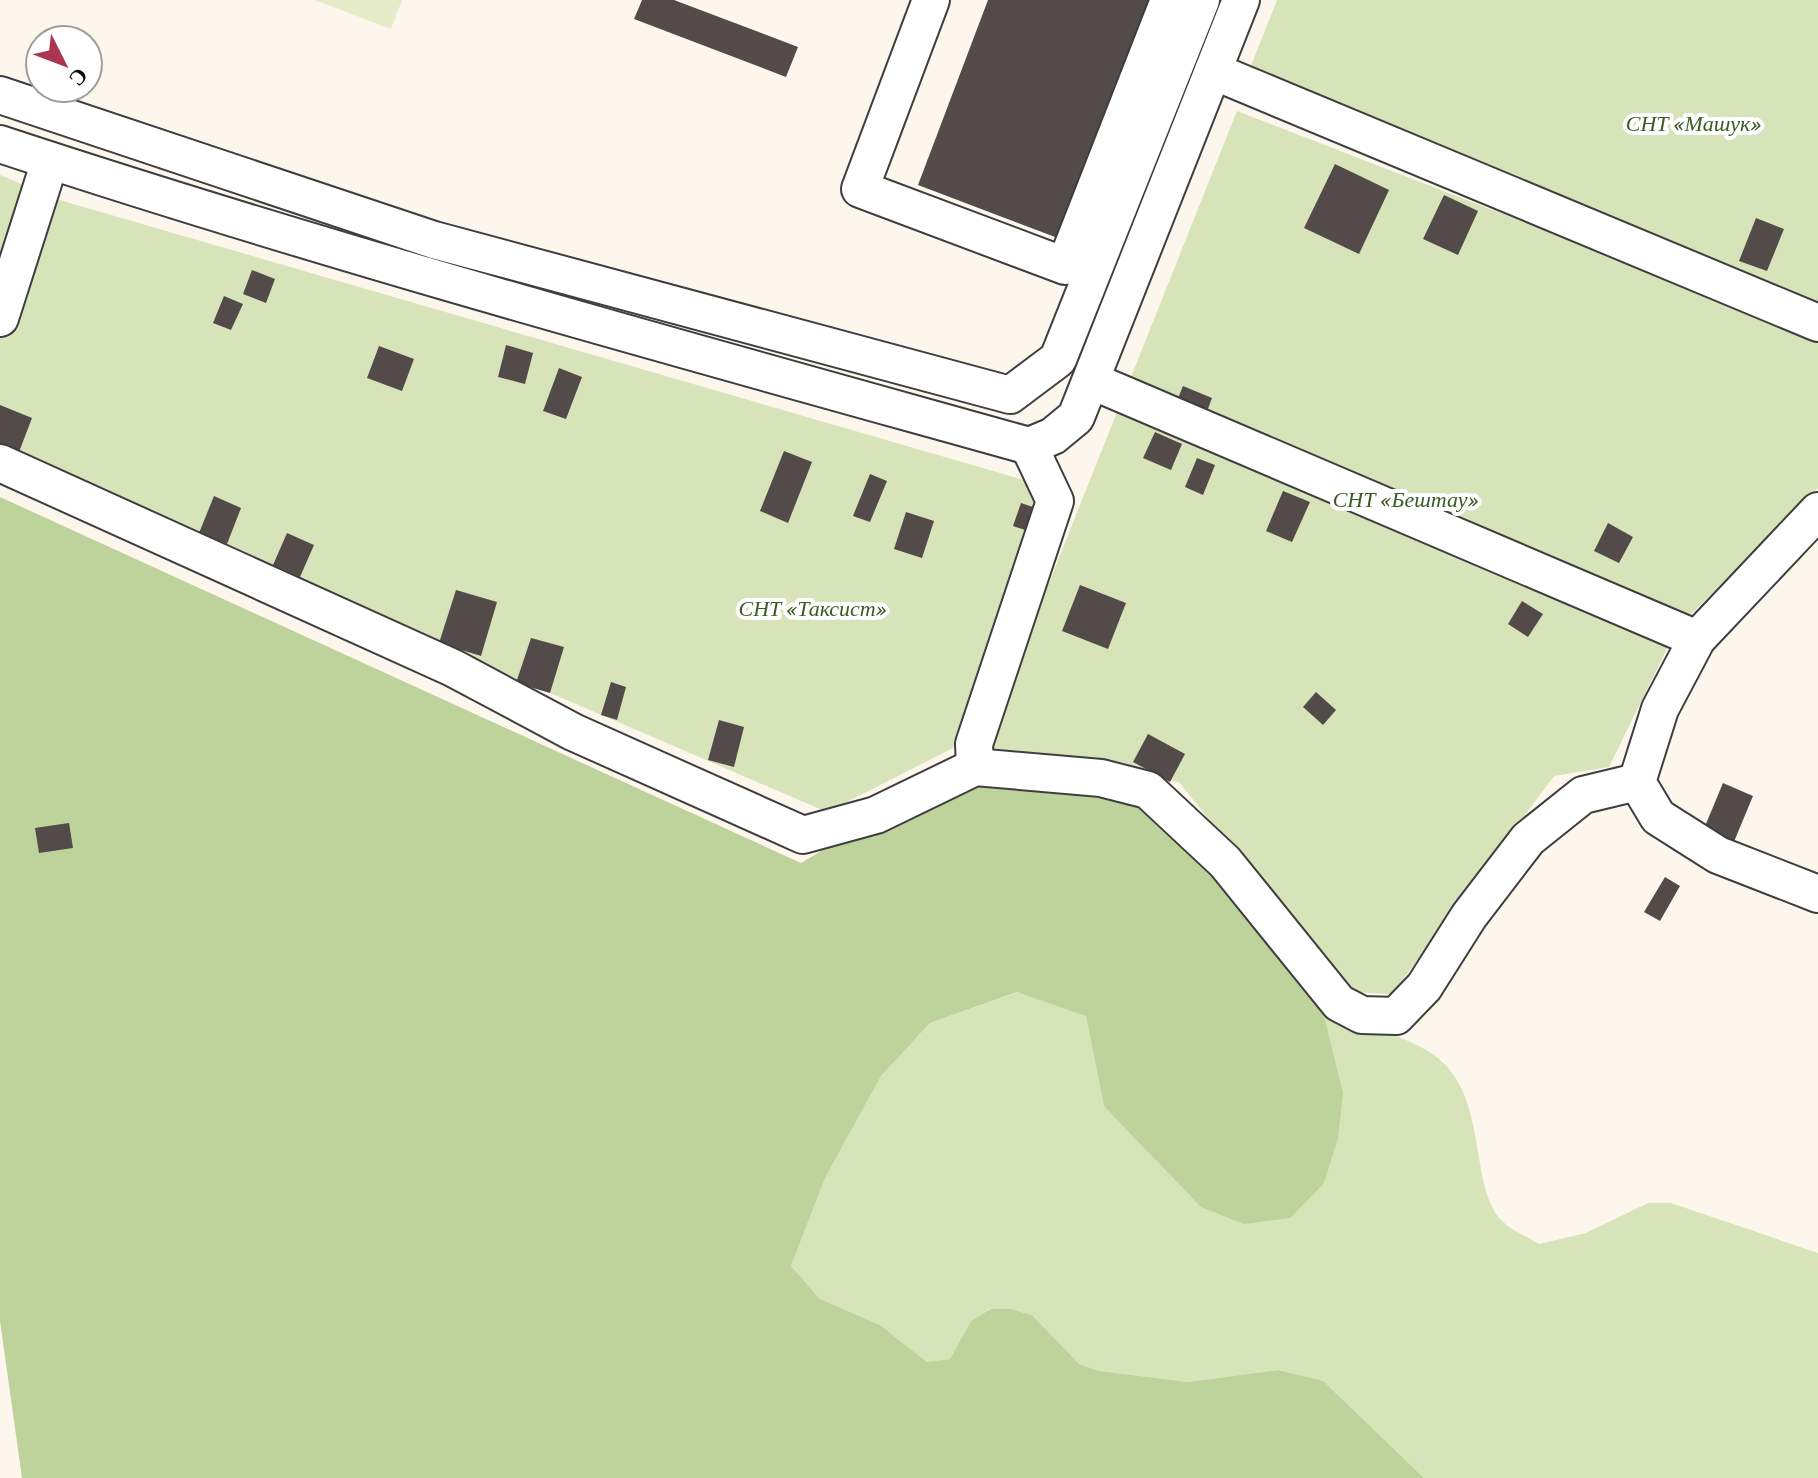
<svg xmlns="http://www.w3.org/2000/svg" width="1818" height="1478" font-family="'Crimson Pro',serif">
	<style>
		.green { fill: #d7e3b9 }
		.forest { fill: #bed29b }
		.pitch { fill: #e6ebca }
		.building { fill: #524b49 }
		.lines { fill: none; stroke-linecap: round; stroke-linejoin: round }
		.minor-casing { stroke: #3e3e3e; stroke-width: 40 }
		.minor { stroke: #fff; stroke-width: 36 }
		.labels { text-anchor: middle; stroke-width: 8; stroke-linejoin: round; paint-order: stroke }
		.park-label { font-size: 22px; font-style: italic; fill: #3a5b24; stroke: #fff }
	</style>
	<rect width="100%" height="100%" fill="#fdf6ec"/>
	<!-- green -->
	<g class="green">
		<path d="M 1277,0 L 1818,0 L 1818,307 L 1247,76 Z"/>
		<path d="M 1237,111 L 1818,336 L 1818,488 L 1677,628 L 1609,767 L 1554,776 L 1392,994 L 1347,992 L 1179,782 L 984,746 Z"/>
		<path d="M 0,175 L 56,199 L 1055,489 L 953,748 L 827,812 L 0,456 Z"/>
		<path d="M 1018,992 L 1086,1015 L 1104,1106 L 1343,1092 L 1324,1015 C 1361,1026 1408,1034 1439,1059 C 1488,1099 1469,1188 1502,1221 C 1512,1231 1528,1237 1539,1244 L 1586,1233 L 1648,1203 L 1671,1203 L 1818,1253 L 1818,1478 L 1424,1478 L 1322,1381 L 1278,1370 L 1188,1382 L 1100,1371 L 1079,1364 L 1032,1315 L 1011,1309 L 989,1309 L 971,1321 L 950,1359 L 927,1362 L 880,1325 L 820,1299 L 791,1266 L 825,1178 L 881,1076 L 930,1023 Z"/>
	</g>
	<!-- forest -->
	<path class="forest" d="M 0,497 L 801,863 L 968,764 L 1178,807 L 1324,1015 L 1343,1092 L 1338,1138 L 1324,1183 L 1290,1218 L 1244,1224 L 1201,1207 L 1104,1106 L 1086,1016 L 1017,992 L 930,1023 L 881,1076 L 825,1178 L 791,1266 L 820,1299 L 880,1325 L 927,1362 L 950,1359 L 971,1321 L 990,1309 L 1011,1309 L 1032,1315 L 1079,1364 L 1100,1371 L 1188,1382 L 1278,1370 L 1323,1381 L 1424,1478 L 22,1478 L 0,1321 Z"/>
	<!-- pitch -->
	<path class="pitch" d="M 315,0 L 402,0 L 391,29 Z"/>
	<!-- building -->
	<g class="building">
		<path d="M 642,0 L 674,0 L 798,47 L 786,77 L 634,19 Z"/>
		<path d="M 988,0 L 1155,0 L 1063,240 L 918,185 Z"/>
		<path d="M 1335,164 L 1389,190 L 1359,254 L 1304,228 Z"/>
		<path d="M 1444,195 L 1478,211 L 1458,255 L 1423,239 Z"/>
		<path d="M 1756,218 L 1784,229 L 1767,271 L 1739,261 Z"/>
		<path d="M 252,270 L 275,279 L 266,303 L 243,294 Z"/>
		<path d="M 224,296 L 243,304 L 231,330 L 213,323 Z"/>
		<path d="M 506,345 L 533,353 L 525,384 L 498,377 Z"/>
		<path d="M 379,346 L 414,359 L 402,391 L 367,378 Z"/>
		<path d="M 559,368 L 582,377 L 566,419 L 543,411 Z"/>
		<path d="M 1183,386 L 1212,398 L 1202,425 L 1172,413 Z"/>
		<path d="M 0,405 L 32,418 L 19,452 L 0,444 Z"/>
		<path d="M 1155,432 L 1182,444 L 1171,470 L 1143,458 Z"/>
		<path d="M 784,451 L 812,462 L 788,523 L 760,511 Z"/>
		<path d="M 1197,458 L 1215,465 L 1203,495 L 1185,487 Z"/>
		<path d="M 870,474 L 887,481 L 870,522 L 853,516 Z"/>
		<path d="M 1283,491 L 1310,502 L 1292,542 L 1266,531 Z"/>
		<path d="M 214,496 L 241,508 L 227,544 L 199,533 Z"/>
		<path d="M 1021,503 L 1039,509 L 1031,532 L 1013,526 Z"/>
		<path d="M 906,512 L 934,521 L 922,558 L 894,549 Z"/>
		<path d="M 1608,523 L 1633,537 L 1619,563 L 1594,551 Z"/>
		<path d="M 287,533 L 314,545 L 300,577 L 273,565 Z"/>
		<path d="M 1080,585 L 1126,603 L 1108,649 L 1062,631 Z"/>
		<path d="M 456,590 L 497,602 L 481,656 L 439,643 Z"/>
		<path d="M 1522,601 L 1543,614 L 1528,637 L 1508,624 Z"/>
		<path d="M 531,638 L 564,647 L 550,693 L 516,683 Z"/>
		<path d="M 611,682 L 626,687 L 617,720 L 601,715 Z"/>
		<path d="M 1316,692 L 1336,710 L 1323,725 L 1303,707 Z"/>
		<path d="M 719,720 L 744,727 L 734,767 L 708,760 Z"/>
		<path d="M 1148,734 L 1185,754 L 1170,782 L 1133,762 Z"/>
		<path d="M 1723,783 L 1753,796 L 1733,844 L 1703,831 Z"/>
		<path d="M 69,823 L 73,848 L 39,853 L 35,828 Z"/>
		<path d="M 1665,877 L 1680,886 L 1660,921 L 1644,912 Z"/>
	</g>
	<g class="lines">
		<defs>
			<g id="minor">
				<path d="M 931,0 L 860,189 L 1065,266 L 1169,0"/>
				<path d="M 1213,71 L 1818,323"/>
				<path d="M 0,95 L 434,240 L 1010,395 L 1058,359 L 1201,0"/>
				<path d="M 0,144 C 340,256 685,350 1029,446 L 1053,436 L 1076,417 L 1241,0"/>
				<path d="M 0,318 L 50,161"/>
				<path d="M 1092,381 L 1697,639"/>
				<path d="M 0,463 L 453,668 L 573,732 L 803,835 L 876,815 L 975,767 L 1101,778 L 1148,790 L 1225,862 L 1339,1003 L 1362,1015 L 1396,1016 L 1424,987 L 1469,916 L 1528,839 L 1583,795 L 1637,782"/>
				<path d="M 1818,511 L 1697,639 L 1660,709 L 1637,782 L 1658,817 L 1718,855 L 1818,894"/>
				<path d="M 975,767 L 974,744 L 1055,501 L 1029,446"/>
			</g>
		</defs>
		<!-- minor casing -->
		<use href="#minor" class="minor-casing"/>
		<!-- minor -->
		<use href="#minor" class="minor"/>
	</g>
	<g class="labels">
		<!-- park labels -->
		<g class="park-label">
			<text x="1694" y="131">СНТ «Машук»</text>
			<text x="1406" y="507">СНТ «Бештау»</text>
			<text x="813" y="616">СНТ «Таксист»</text>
		</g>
	</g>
	<!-- north arrow -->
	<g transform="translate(64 64) rotate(132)"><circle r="38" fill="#ffffff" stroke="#9d9d9d" stroke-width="2"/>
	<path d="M0-6L14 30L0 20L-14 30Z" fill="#aa3451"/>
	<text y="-12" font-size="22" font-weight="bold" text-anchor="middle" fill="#0b0b0b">С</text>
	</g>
</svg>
